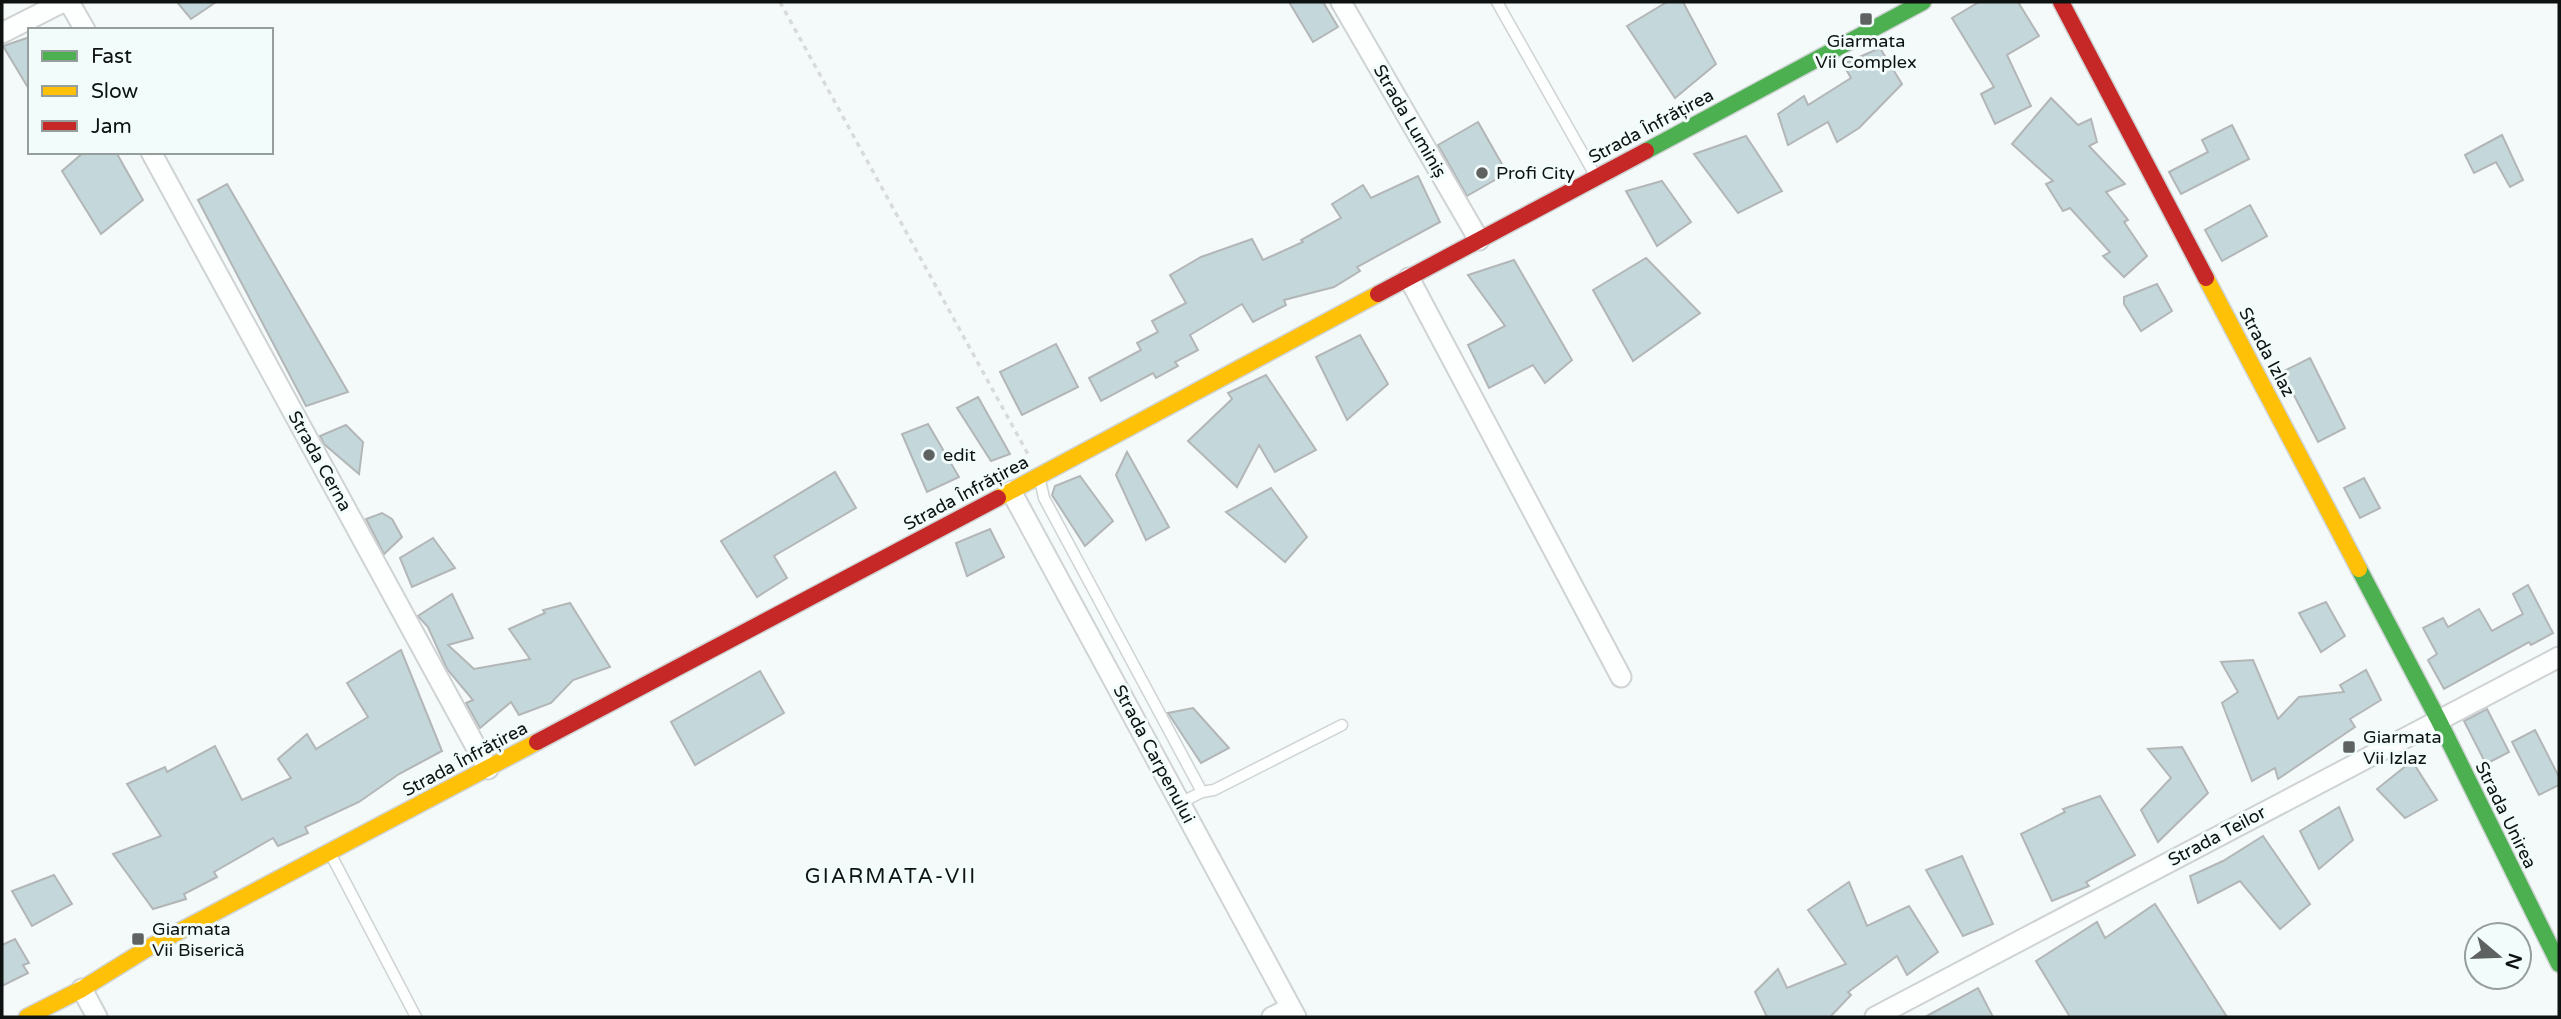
<svg xmlns="http://www.w3.org/2000/svg" width="2561" height="1019" font-family="'Varela Round',sans-serif">
	<style>
		.building { fill: #c4d7db; stroke: #b3b6b7; stroke-width: 2 }
		.lines { fill: none; stroke-linecap: round; stroke-linejoin: round }
		.lane-casing { stroke: #cfd3d3; stroke-width: 13 }
		.street-casing { stroke: #cfd3d3; stroke-width: 23 }
		.fast-casing { stroke: #cfd3d3; stroke-width: 19 }
		.slow-casing { stroke: #cfd3d3; stroke-width: 19 }
		.jam-casing { stroke: #cfd3d3; stroke-width: 19 }
		.path { stroke: #d9dbda; stroke-width: 3.5; stroke-dasharray: 5 5; stroke-linecap: butt }
		.lane { stroke: #fdfefe; stroke-width: 10 }
		.street { stroke: #fdfefe; stroke-width: 19 }
		.fast { stroke: #4caf50; stroke-width: 16 }
		.slow { stroke: #ffc107; stroke-width: 16 }
		.jam { stroke: #c62828; stroke-width: 16 }
		.poi-dot { fill: #5e6362; stroke: #f1fcfb; stroke-width: 2.5 }
		.labels { text-anchor: middle; stroke-width: 6; stroke-linejoin: round; paint-order: stroke }
		.poi-label { font-size: 18px; fill: #0e1211; stroke: #f1fcfb; text-anchor: start }
		.street-label { font-size: 18px; fill: #0e1211; stroke: #f1fcfb }
		.quarter-label { font-size: 21px; letter-spacing: 2px; fill: #0e1211; stroke: #f1fcfb }
	</style>
	<rect width="100%" height="100%" fill="#f4f9f9"/>
	<!-- building -->
	<g class="building">
		<path d="M 177,2 L 216,2 L 191,19 Z"/>
		<path d="M 1289,2 L 1323,2 L 1338,27 L 1313,42 Z"/>
		<path d="M 1667,2 L 1683,2 L 1716,64 L 1675,98 L 1627,26 Z"/>
		<path d="M 1979,2 L 2018,2 L 2039,36 L 2007,55 L 2031,106 L 1995,124 L 1981,94 L 1994,87 L 1952,18 Z"/>
		<path d="M 30,37 L 30,91 L 3,46 Z"/>
		<path d="M 1880,48 L 1902,84 L 1859,128 L 1837,142 L 1828,122 L 1788,145 L 1778,114 L 1804,96 L 1808,105 L 1851,78 L 1843,64 Z"/>
		<path d="M 2051,98 L 2078,125 L 2091,119 L 2097,142 L 2089,146 L 2125,184 L 2106,192 L 2128,220 L 2124,222 L 2147,256 L 2124,277 L 2103,256 L 2110,252 L 2070,208 L 2063,211 L 2046,184 L 2053,181 L 2012,144 Z"/>
		<path d="M 1478,122 L 1507,173 L 1467,196 L 1438,145 Z"/>
		<path d="M 2232,125 L 2249,159 L 2181,194 L 2169,172 L 2208,152 L 2202,140 Z"/>
		<path d="M 2502,135 L 2523,180 L 2510,187 L 2496,162 L 2474,173 L 2465,155 Z"/>
		<path d="M 1746,136 L 1782,191 L 1738,213 L 1694,154 Z"/>
		<path d="M 84,152 L 116,152 L 143,200 L 101,234 L 62,171 Z"/>
		<path d="M 1418,176 L 1440,222 L 1357,267 L 1360,271 L 1334,287 L 1284,300 L 1286,305 L 1253,322 L 1242,304 L 1190,335 L 1198,350 L 1175,362 L 1178,366 L 1156,378 L 1153,373 L 1101,401 L 1089,378 L 1141,350 L 1137,343 L 1158,332 L 1152,321 L 1186,303 L 1170,275 L 1201,257 L 1252,239 L 1263,260 L 1303,242 L 1301,240 L 1341,218 L 1332,204 L 1363,185 L 1371,198 Z"/>
		<path d="M 1662,181 L 1691,222 L 1657,246 L 1626,191 Z"/>
		<path d="M 227,184 L 348,392 L 306,406 L 198,200 Z"/>
		<path d="M 2250,205 L 2267,236 L 2222,261 L 2205,230 Z"/>
		<path d="M 1646,258 L 1700,313 L 1633,361 L 1593,290 Z"/>
		<path d="M 1514,260 L 1572,360 L 1545,383 L 1533,365 L 1489,388 L 1468,345 L 1505,326 L 1468,275 Z"/>
		<path d="M 2157,284 L 2172,311 L 2141,331 L 2124,304 L 2124,297 Z"/>
		<path d="M 1360,335 L 1388,384 L 1347,420 L 1316,357 Z"/>
		<path d="M 1056,344 L 1078,387 L 1022,415 L 1000,372 Z"/>
		<path d="M 2310,358 L 2345,428 L 2318,442 L 2282,372 Z"/>
		<path d="M 1266,375 L 1316,450 L 1275,472 L 1259,445 L 1237,487 L 1188,441 L 1232,399 L 1228,393 Z"/>
		<path d="M 978,397 L 1010,454 L 991,461 L 957,408 Z"/>
		<path d="M 928,424 L 959,477 L 927,492 L 902,434 Z"/>
		<path d="M 346,425 L 363,442 L 359,474 L 324,444 L 320,436 Z"/>
		<path d="M 1127,452 L 1169,527 L 1146,540 L 1116,475 Z"/>
		<path d="M 835,472 L 856,508 L 774,556 L 787,578 L 757,597 L 721,541 Z"/>
		<path d="M 1080,476 L 1113,521 L 1085,546 L 1052,495 L 1055,486 Z"/>
		<path d="M 2364,478 L 2380,508 L 2360,518 L 2344,488 Z"/>
		<path d="M 1271,488 L 1307,537 L 1285,562 L 1226,512 Z"/>
		<path d="M 382,513 L 392,519 L 402,537 L 384,554 L 366,519 Z"/>
		<path d="M 990,529 L 1004,557 L 967,576 L 956,543 Z"/>
		<path d="M 433,538 L 455,568 L 412,587 L 400,558 Z"/>
		<path d="M 2528,585 L 2553,633 L 2531,645 L 2529,642 L 2444,689 L 2428,660 L 2437,654 L 2423,628 L 2443,618 L 2448,627 L 2479,609 L 2492,631 L 2523,614 L 2513,594 Z"/>
		<path d="M 452,594 L 473,638 L 448,645 L 474,669 L 530,659 L 509,629 L 545,613 L 543,610 L 570,603 L 610,667 L 573,680 L 551,703 L 519,715 L 511,702 L 480,728 L 466,703 L 473,700 L 447,669 L 428,627 L 418,616 Z"/>
		<path d="M 2326,602 L 2345,636 L 2321,652 L 2299,613 Z"/>
		<path d="M 401,650 L 442,751 L 399,774 L 359,802 L 305,827 L 308,833 L 278,846 L 273,838 L 214,872 L 217,877 L 184,894 L 186,899 L 153,909 L 113,854 L 161,836 L 127,784 L 165,767 L 167,772 L 215,746 L 242,800 L 291,778 L 278,759 L 307,734 L 316,749 L 368,717 L 347,683 Z"/>
		<path d="M 2253,660 L 2278,719 L 2299,697 L 2344,692 L 2340,685 L 2366,670 L 2381,700 L 2350,719 L 2355,727 L 2278,779 L 2275,768 L 2252,781 L 2222,703 L 2238,692 L 2221,662 Z"/>
		<path d="M 760,671 L 784,713 L 695,765 L 671,722 Z"/>
		<path d="M 1193,708 L 1229,748 L 1201,763 L 1168,713 Z"/>
		<path d="M 2487,709 L 2509,752 L 2486,764 L 2464,721 Z"/>
		<path d="M 2535,730 L 2559,777 L 2559,785 L 2539,795 L 2512,742 Z"/>
		<path d="M 2182,747 L 2208,793 L 2158,842 L 2141,810 L 2171,778 L 2148,749 Z"/>
		<path d="M 2412,761 L 2437,800 L 2405,818 L 2377,789 Z"/>
		<path d="M 2100,796 L 2135,855 L 2086,882 L 2089,886 L 2052,901 L 2021,834 L 2065,812 L 2063,809 Z"/>
		<path d="M 2339,807 L 2353,840 L 2319,869 L 2300,831 Z"/>
		<path d="M 2263,836 L 2310,904 L 2280,929 L 2240,881 L 2198,903 L 2190,876 L 2223,861 Z"/>
		<path d="M 1962,856 L 1993,924 L 1963,936 L 1926,870 Z"/>
		<path d="M 54,875 L 72,904 L 32,926 L 12,891 Z"/>
		<path d="M 1849,882 L 1867,926 L 1909,906 L 1938,952 L 1907,975 L 1897,956 L 1848,992 L 1851,995 L 1830,1017 L 1767,1017 L 1755,992 L 1778,969 L 1787,988 L 1846,964 L 1808,910 Z"/>
		<path d="M 2155,904 L 2227,1017 L 2070,1017 L 2036,961 L 2097,922 L 2105,938 Z"/>
		<path d="M 15,939 L 29,963 L 23,965 L 28,973 L 2,986 L 2,945 Z"/>
		<path d="M 1978,988 L 1993,1017 L 1925,1017 Z"/>
	</g>
	<g class="lines">
		<defs>
			<g id="lane">
				<path d="M 1497,2 L 1595,175"/>
				<path d="M 1040,480 L 1044,498 L 1202,792 L 1214,790 L 1342,725"/>
				<path d="M 1180,803 L 1202,792"/>
				<path d="M 330,853 L 416,1017"/>
			</g>
			<g id="street">
				<path d="M 69,2 L 85,30"/>
				<path d="M 1341,2 L 1479,240"/>
				<path d="M 2,33 L 63,2"/>
				<path d="M 151,152 L 488,769"/>
				<path d="M 1409,278 L 1621,677"/>
				<path d="M 1011,491 L 1296,1017"/>
				<path d="M 82,989 L 97,1017"/>
				<path d="M 1272,1017 L 1290,1008"/>
				<path d="M 1875,1017 L 2559,657"/>
			</g>
			<g id="fast">
				<path d="M 1646,151 L 1923,2"/>
				<path d="M 2359,569 L 2438,719 L 2559,964"/>
			</g>
			<g id="slow">
				<path d="M 2206,278 L 2359,569"/>
				<path d="M 998,498 L 1378,294"/>
				<path d="M 27,1017 L 82,989 L 148,948 L 537,742"/>
			</g>
			<g id="jam">
				<path d="M 2061,2 L 2206,278"/>
				<path d="M 1378,294 L 1646,151"/>
				<path d="M 537,742 L 998,498"/>
			</g>
		</defs>
		<!-- lane casing -->
		<use href="#lane" class="lane-casing"/>
		<!-- street casing -->
		<use href="#street" class="street-casing"/>
		<!-- fast casing -->
		<use href="#fast" class="fast-casing"/>
		<!-- slow casing -->
		<use href="#slow" class="slow-casing"/>
		<!-- jam casing -->
		<use href="#jam" class="jam-casing"/>
		<!-- path -->
		<path class="path" d="M 780,2 L 1029,456"/>
		<!-- lane -->
		<use href="#lane" class="lane"/>
		<!-- street -->
		<use href="#street" class="street"/>
		<!-- fast -->
		<use href="#fast" class="fast"/>
		<!-- slow -->
		<use href="#slow" class="slow"/>
		<!-- jam -->
		<use href="#jam" class="jam"/>
	</g>
	<!-- markers -->
	<g class="poi-dot">
		<rect x="1859" y="12" width="14" height="14" rx="3.5"/>
		<circle cx="1482" cy="173" r="7"/>
		<circle cx="929" cy="455" r="7"/>
		<rect x="2342" y="740" width="14" height="14" rx="3.5"/>
		<rect x="131" y="932" width="14" height="14" rx="3.5"/>
	</g>
	<g class="labels">
		<!-- poi labels -->
		<g class="poi-label">
			<text x="1866" y="47" text-anchor="middle">Giarmata<tspan x="1866" dy="21">Vii Complex</tspan></text>
			<text x="1496" y="179">Profi City</text>
			<text x="943" y="461">edit</text>
			<text x="2363" y="743">Giarmata<tspan x="2363" dy="21">Vii Izlaz</tspan></text>
			<text x="152" y="935">Giarmata<tspan x="152" dy="21">Vii Biserică</tspan></text>
		</g>
		<!-- street labels -->
		<g class="street-label">
			<text transform="translate(1410 121) rotate(60)" y="6">Strada Luminiș</text>
			<text transform="translate(1651 126) rotate(-28)" y="6">Strada Înfrățirea</text>
			<text transform="translate(2267 352) rotate(62)" y="6">Strada Izlaz</text>
			<text transform="translate(320 461) rotate(61)" y="6">Strada Cerna</text>
			<text transform="translate(966 493) rotate(-28)" y="6">Strada Înfrățirea</text>
			<text transform="translate(1154 754) rotate(62)" y="6">Strada Carpenului</text>
			<text transform="translate(465 759) rotate(-28)" y="6">Strada Înfrățirea</text>
			<text transform="translate(2506 815) rotate(64)" y="6">Strada Unirea</text>
			<text transform="translate(2217 836) rotate(-28)" y="6">Strada Teilor</text>
		</g>
		<!-- quarter labels -->
		<g class="quarter-label">
			<text x="891" y="883">GIARMATA-VII</text>
		</g>
	</g>
	<!-- border -->
	<rect width="2561" height="1019" fill="none" stroke="#0e1211" stroke-width="7"/>
	<!-- legend -->
	<rect x="28" y="28" width="245" height="126" fill="#f1fcfb" stroke="#969e9d" stroke-width="2"/>
	<rect x="42" y="51" width="35" height="10" fill="#4caf50" stroke="#969e9d" stroke-width="2"/>
	<text x="91" y="63" font-size="21" fill="#0e1211">Fast</text>
	<rect x="42" y="86" width="35" height="10" fill="#ffc107" stroke="#969e9d" stroke-width="2"/>
	<text x="91" y="98" font-size="21" fill="#0e1211">Slow</text>
	<rect x="42" y="121" width="35" height="10" fill="#c62828" stroke="#969e9d" stroke-width="2"/>
	<text x="91" y="133" font-size="21" fill="#0e1211">Jam</text>
	<!-- north arrow -->
	<g transform="translate(2498 956) rotate(109)"><circle r="33" fill="#f1fcfb" stroke="#969e9d" stroke-width="2"/>
	<path d="M0-5L12 26L0 18L-12 26Z" fill="#5e6362"/>
	<text y="-10" font-size="19" font-weight="bold" text-anchor="middle" fill="#0e1211">N</text>
	</g>
</svg>
